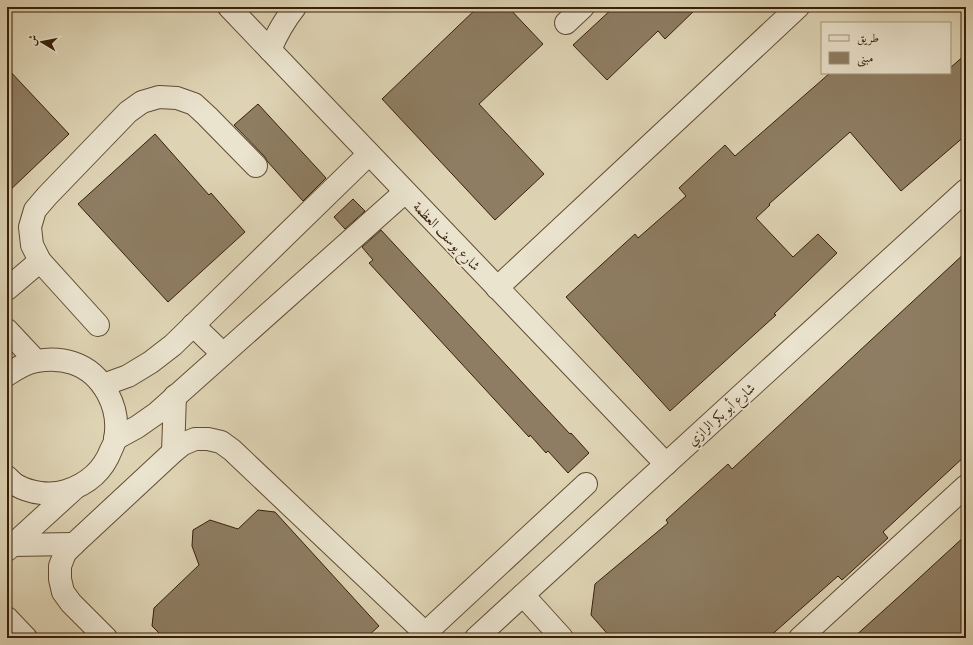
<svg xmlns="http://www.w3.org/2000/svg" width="973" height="645" font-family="'IM FELL French Canon',Amiri,serif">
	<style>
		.building { fill: #8e7d62; stroke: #381f09 }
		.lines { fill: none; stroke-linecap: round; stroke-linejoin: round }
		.minor-casing { stroke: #624c34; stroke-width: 24 }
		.minor { stroke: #eae3ce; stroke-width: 22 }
		.labels { text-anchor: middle; stroke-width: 3.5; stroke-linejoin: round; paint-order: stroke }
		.street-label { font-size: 14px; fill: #381f09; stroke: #eae3ce }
	</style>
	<rect width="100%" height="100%" fill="#ded4b4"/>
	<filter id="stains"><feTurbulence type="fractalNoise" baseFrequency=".005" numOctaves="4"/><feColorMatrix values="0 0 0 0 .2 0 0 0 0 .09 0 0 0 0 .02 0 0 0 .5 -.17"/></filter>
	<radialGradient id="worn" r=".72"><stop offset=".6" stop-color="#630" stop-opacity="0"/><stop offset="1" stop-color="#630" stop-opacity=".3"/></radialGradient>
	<!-- building -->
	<g class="building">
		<path d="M 478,7 L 508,7 L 543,44 L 479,104 L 544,174 L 495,220 L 382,99 Z"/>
		<path d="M 614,7 L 698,7 L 665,39 L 658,31 L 607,80 L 573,45 Z"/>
		<path d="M 966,54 L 966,135 L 901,191 L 850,132 L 769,204 L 770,205 L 756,218 L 793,257 L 818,234 L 837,253 L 774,314 L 776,315 L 670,411 L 566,297 L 635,234 L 638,238 L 686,196 L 679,188 L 725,145 L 735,156 L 830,73 L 950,73 L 950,68 Z"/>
		<path d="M 7,68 L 69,134 L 7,193 Z"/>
		<path d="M 258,104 L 326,178 L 303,201 L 267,161 L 265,157 L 234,125 Z"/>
		<path d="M 155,134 L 209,195 L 211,193 L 245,232 L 168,302 L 78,204 Z"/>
		<path d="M 353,199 L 365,211 L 345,229 L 334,217 Z"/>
		<path d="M 381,230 L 570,434 L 571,433 L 589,453 L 568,473 L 548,451 L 546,453 L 530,435 L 529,437 L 369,263 L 373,260 L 362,247 Z"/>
		<path d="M 966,252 L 966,455 L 883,532 L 888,538 L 842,580 L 838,576 L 768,638 L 611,638 L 591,615 L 595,584 L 668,523 L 666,520 L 728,464 L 732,469 Z"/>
		<path d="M 258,510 L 275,512 L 379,626 L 366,638 L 164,638 L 152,626 L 154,608 L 199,565 L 192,546 L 193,530 L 210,520 L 238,529 Z"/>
		<path d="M 966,535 L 966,638 L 853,638 L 904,592 Z"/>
	</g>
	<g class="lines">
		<defs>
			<g id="minor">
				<path d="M 229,7 L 666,464"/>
				<path d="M 566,23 L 583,7"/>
				<path d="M 270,50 C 277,33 284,21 295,7"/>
				<path d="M 497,288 L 798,7"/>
				<path d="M 7,289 L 40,261"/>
				<path d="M 98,325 L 40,261 L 32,245 L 30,227 L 35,210 L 47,196 L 128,112 L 142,102 L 159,97 L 177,98 L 194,104 L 207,116 L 256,166"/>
				<path d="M 193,325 L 223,354"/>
				<path d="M 7,330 L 36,361"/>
				<path d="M 7,375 C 16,369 26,362 37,361 C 48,359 61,359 73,363 C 103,373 121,408 115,439 C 115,442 113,446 111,450 C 103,471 88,484 66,491 C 50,496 30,493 16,485 C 13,483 10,480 7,477"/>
				<path d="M 103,385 L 128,376 L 151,362 L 173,345 L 369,154"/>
				<path d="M 115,439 L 137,427 L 157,413 L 405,192"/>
				<path d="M 173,452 L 175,396"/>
				<path d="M 12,545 L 74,544"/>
				<path d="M 7,550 L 74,489"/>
				<path d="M 523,595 L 562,638"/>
				<path d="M 7,618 L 26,638"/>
				<path d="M 106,638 L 71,603 L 63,592 L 60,579 L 60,566 L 65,553 L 74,544 L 173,452 L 183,444 L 195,439 L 208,439 L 221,442 L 232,450 L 425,633"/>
				<path d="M 420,638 L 586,484"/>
				<path d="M 476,638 L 666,464 L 966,190"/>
				<path d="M 800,638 L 966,486"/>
			</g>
		</defs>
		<!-- minor casing -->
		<use href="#minor" class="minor-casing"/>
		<!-- minor -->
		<use href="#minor" class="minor"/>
	</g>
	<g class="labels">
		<!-- street labels -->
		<g class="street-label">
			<text transform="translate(447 236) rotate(46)" y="5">شارع يوسف العظمة</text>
			<text transform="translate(721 414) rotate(-42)" y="5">شارع أبو بكر الرازي</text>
		</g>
	</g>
	<!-- margin -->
	<rect width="973" height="645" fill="none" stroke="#ded4b4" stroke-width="24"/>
	<rect x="8" y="8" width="957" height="629" fill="none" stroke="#381f09" stroke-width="2"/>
	<rect x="12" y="12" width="949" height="621" fill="none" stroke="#381f09"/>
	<!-- legend -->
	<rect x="821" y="22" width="130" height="52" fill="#eae3ce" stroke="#a3957f"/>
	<rect x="829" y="35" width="20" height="6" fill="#eae3ce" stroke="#a3957f"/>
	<text x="857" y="42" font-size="12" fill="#381f09">طريق</text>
	<rect x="829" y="52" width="20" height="12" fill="#8e7d62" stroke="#a3957f"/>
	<text x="857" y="62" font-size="12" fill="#381f09">مبنى</text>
	<!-- north arrow -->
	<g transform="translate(42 42) rotate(280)" stroke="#eae3ce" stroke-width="3" paint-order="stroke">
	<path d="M0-3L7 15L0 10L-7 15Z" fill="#381f09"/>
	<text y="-6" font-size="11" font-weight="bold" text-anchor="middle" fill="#381f09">ش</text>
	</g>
	<rect width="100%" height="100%" filter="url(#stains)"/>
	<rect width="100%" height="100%" fill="url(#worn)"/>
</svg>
